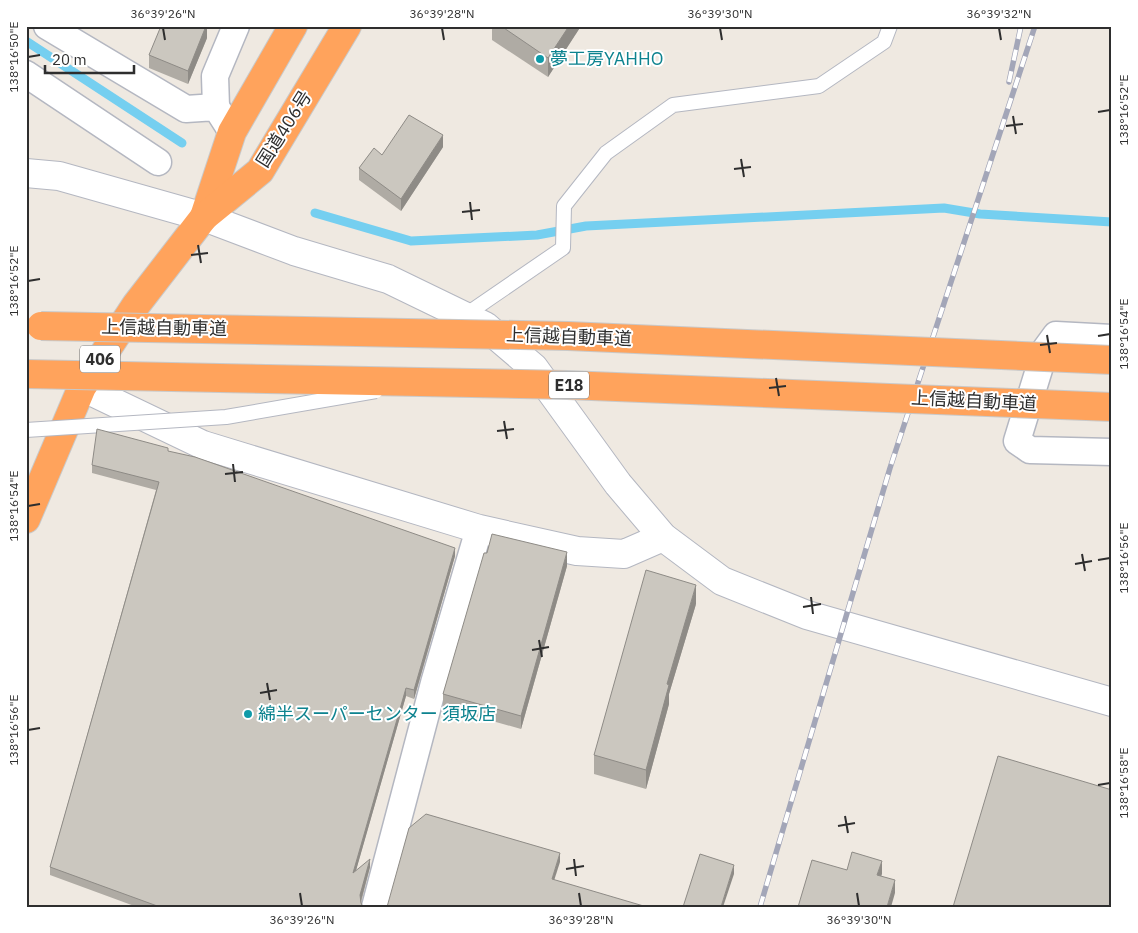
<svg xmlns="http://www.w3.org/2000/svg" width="1138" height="933" font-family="'IBM Plex Sans','Noto Sans JP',sans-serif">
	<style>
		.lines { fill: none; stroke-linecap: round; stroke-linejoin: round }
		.stream { stroke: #75cff0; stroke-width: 9 }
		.lane-casing { stroke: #b4b7c1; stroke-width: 16 }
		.street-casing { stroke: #b4b7c1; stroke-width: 29 }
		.secondary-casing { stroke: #b4b7c1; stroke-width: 30 }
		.highway-casing { stroke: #c9c9c9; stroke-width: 30 }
		.lane { stroke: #fff; stroke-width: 14 }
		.street { stroke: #fff; stroke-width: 26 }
		.secondary { stroke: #fff; stroke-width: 28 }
		.highway { stroke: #ffa35c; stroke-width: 28 }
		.rail-casing { stroke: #a3a6b8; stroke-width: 5.5 }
		.rail { stroke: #fff; stroke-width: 4; stroke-dasharray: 11; stroke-linecap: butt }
		.lane-bridge-casing { stroke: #b4b7c1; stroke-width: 16; stroke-linecap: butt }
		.highway-bridge-casing { stroke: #c9c9c9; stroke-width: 30; stroke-linecap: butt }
		.lane-bridge { stroke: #fff; stroke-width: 14 }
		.highway-bridge { stroke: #ffa35c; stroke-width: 28 }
		.wall { fill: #afaba4 }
		.shaded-wall { fill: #8e8b86 }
		.building { fill: #cbc7bf; stroke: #8e8b86 }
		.ticks { fill: none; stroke: #2e2e2e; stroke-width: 2 }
		.culture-dot { fill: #0f9aa8; stroke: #fff; stroke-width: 2 }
		.labels { text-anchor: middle; stroke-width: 4; stroke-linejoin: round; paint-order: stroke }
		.shield { fill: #fff; stroke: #6d6d6d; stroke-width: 1 }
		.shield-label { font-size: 16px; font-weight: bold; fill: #2e2e2e }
		.culture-label { font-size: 18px; fill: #0d838f; stroke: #fff; text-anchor: start }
		.street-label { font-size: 18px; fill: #2e2e2e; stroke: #fff }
		.neatline { fill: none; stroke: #2e2e2e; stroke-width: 2 }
		.ticks-label { font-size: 12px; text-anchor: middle; fill: #2e2e2e }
	</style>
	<rect width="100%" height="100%" fill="#efe9e1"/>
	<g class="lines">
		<!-- stream -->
		<g class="stream">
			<path d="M 26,41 L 182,143"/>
			<path d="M 315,213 L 411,241 L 537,235 L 586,226 L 944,208 L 980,214 L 1112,222"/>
		</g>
		<defs>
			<path id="lane" d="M 464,316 L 563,248 L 564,206 L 606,153 L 673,105 L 819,86 L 884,42 L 890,26"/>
			<g id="street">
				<path d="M 47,26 L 186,109 L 216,107 L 232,132"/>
				<path d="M 26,74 L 158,162"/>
				<path d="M 216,107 L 215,76 L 236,26"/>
				<path d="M 1112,338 L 1056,335 L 1045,350 L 1017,441 L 1030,450 L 1112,452"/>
				<path d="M 375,907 L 434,683 L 479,529"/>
			</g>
			<g id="secondary">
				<path d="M 26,173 L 59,176 L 204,217 L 294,251 L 388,279 L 485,326 L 534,368 L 618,484 L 663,537 L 722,581 L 807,615 L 1112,702"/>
				<path d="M 82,387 L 203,445 L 479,529 L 577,551 L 624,554 L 663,537"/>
			</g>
			<g id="highway">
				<path d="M 204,217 L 232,132 L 293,26"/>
				<path d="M 26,519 L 82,387 L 136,305 L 204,217 L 260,171 L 347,26"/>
			</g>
		</defs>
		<!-- lane casing -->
		<use href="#lane" class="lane-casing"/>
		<!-- street casing -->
		<use href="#street" class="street-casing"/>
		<!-- secondary casing -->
		<use href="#secondary" class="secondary-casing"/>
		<!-- highway casing -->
		<use href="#highway" class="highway-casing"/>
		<!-- lane -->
		<use href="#lane" class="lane"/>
		<!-- street -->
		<use href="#street" class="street"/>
		<!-- secondary -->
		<use href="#secondary" class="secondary"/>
		<!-- highway -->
		<use href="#highway" class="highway"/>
		<defs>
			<g id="rail">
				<path d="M 1009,82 L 1021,26"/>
				<path d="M 760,907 L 890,468 L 1035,26"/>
			</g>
		</defs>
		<!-- rail casing -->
		<use href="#rail" class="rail-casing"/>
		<!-- rail -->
		<use href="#rail" class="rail"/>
		<defs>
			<path id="lane-bridge" d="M 26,430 L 226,417 L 376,391"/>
			<g id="highway-bridge">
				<path d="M 41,326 L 568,336 L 1112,360"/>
				<path d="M 26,374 L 567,385 L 1112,407"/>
			</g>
		</defs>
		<!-- lane-bridge casing -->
		<use href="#lane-bridge" class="lane-bridge-casing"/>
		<!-- highway-bridge casing -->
		<use href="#highway-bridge" class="highway-bridge-casing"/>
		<!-- lane-bridge -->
		<use href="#lane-bridge" class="lane-bridge"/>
		<!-- highway-bridge -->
		<use href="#highway-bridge" class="highway-bridge"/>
	</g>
	<!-- wall -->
	<g class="wall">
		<path d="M 207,26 L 207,38 L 188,84 L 149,68 L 149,55 Z"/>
		<path d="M 492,26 L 581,26 L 548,77 L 492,40 Z"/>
		<path d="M 443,147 L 401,211 L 359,180 L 359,168 L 382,155 Z"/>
		<path d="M 168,451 L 455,556 L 414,699 L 406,696 L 356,870 L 370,867 L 361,903 L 363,907 L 137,907 L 50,875 L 50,867 L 156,490 L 92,473 L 92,465 Z"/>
		<path d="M 487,553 L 567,566 L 521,729 L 443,707 L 443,694 Z"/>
		<path d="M 696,604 L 669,694 L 669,704 L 646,789 L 594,774 L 594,755 Z"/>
	</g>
	<!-- shaded-wall -->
	<g class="shaded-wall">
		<path d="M 206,26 L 207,26 L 207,38 L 188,84 L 188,71 Z"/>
		<path d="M 569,26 L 581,26 L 548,77 L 548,58 Z"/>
		<path d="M 443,135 L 443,147 L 401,211 L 401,199 Z"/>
		<path d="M 455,548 L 455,556 L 414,699 L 414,690 Z"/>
		<path d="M 567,552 L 567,566 L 521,729 L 521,716 Z"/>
		<path d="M 696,585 L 696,604 L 669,694 L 669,704 L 646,789 L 646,770 L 667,684 Z"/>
		<path d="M 406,688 L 406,696 L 353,881 L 353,873 Z"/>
		<path d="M 560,853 L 560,862 L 552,887 L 552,879 Z"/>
		<path d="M 370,859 L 370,867 L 360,904 L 360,895 Z"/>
		<path d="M 882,861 L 882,874 L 877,888 L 877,875 Z"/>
		<path d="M 734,865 L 734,874 L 723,907 L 721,907 Z"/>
		<path d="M 895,880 L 895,893 L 891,907 L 887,907 Z"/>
	</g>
	<!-- building -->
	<g class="building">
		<path d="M 161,26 L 206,26 L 188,71 L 149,55 Z"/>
		<path d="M 501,26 L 569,26 L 548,58 Z"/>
		<path d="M 409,115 L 443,135 L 401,199 L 359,168 L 374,148 L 382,155 Z"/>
		<path d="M 97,429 L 168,448 L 168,451 L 195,457 L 455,548 L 414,690 L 406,688 L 353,873 L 370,859 L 360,895 L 361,903 L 363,907 L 160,907 L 50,867 L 159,482 L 92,465 Z"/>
		<path d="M 492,534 L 567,552 L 521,716 L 443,694 L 484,553 L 487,553 Z"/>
		<path d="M 646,570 L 696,585 L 667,684 L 669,685 L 646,770 L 594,755 Z"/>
		<path d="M 998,756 L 1112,790 L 1112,907 L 953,907 Z"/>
		<path d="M 426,814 L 560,853 L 552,879 L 647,907 L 387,907 L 409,828 Z"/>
		<path d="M 852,852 L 882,861 L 877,875 L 895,880 L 887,907 L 798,907 L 812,860 L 847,870 Z"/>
		<path d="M 700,854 L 734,865 L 721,907 L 683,907 Z"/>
	</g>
	<!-- ticks -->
	<path class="ticks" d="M 163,28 L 165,40M 442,28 L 444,40M 720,28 L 722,40M 999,28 L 1001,40M 28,57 L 40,55M 1098,112 L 1110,110M 1013,116 L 1016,134M 1006,126 L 1023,124M 741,159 L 744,177M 734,169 L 751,167M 470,202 L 472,220M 462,212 L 480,210M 198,245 L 201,263M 191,255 L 208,253M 28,281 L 40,279M 1047,335 L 1050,353M 1098,336 L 1110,334M 1040,345 L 1057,343M 776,378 L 779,396M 769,388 L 786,386M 504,421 L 507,439M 497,431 L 514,429M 233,464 L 235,482M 225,474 L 243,472M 28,506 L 40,504M 1082,554 L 1085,571M 1098,560 L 1110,558M 1075,564 L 1092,561M 811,597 L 813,614M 803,607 L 821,604M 539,640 L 542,657M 532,650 L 549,647M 267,683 L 270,700M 260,693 L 277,690M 28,730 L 40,728M 1098,785 L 1110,783M 845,816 L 848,833M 838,826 L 855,823M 574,859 L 576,876M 566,869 L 584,866M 300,893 L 302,906M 579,893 L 581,906M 857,893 L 859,906"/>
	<!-- markers -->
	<g class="culture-dot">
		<circle cx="540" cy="59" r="5"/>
		<circle cx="248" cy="714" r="5"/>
	</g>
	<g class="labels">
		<!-- shield labels -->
		<g class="shield">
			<rect x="80" y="345.5" width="40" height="27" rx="4"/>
			<rect x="549" y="371.5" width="40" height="27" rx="4"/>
		</g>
		<g class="shield-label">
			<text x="100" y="365">406</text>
			<text x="569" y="391">E18</text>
		</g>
		<!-- culture labels -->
		<g class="culture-label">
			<text x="550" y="65">夢工房YAHHO</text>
			<text x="258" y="720">綿半スーパーセンター 須坂店</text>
		</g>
		<!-- street labels -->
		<g class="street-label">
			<text transform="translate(284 129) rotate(-58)" y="6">国道406号</text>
			<text transform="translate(164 328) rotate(1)" y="6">上信越自動車道</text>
			<text transform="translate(569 337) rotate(2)" y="6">上信越自動車道</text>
			<text transform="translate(974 401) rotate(3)" y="6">上信越自動車道</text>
		</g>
	</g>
	<!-- border -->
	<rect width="1138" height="933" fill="none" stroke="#ffffff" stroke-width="55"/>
	<!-- scale -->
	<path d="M45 65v8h89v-8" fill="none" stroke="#2e2e2e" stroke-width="2.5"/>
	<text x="52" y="65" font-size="15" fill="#2e2e2e" stroke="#ffffff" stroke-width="4" paint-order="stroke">20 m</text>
	<rect x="28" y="28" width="1082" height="878" class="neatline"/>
	<g class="ticks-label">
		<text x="163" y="18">36°39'26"N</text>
		<text x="442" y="18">36°39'28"N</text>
		<text x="720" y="18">36°39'30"N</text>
		<text x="999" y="18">36°39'32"N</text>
		<text transform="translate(14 57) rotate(-90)" y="4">138°16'50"E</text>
		<text transform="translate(1124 110) rotate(-90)" y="4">138°16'52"E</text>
		<text transform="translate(14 281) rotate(-90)" y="4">138°16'52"E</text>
		<text transform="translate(1124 334) rotate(-90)" y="4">138°16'54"E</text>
		<text transform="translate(14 506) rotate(-90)" y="4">138°16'54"E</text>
		<text transform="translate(1124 558) rotate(-90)" y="4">138°16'56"E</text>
		<text transform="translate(14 730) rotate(-90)" y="4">138°16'56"E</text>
		<text transform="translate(1124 783) rotate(-90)" y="4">138°16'58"E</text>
		<text x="302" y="924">36°39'26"N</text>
		<text x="581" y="924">36°39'28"N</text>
		<text x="859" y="924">36°39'30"N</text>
	</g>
</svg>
